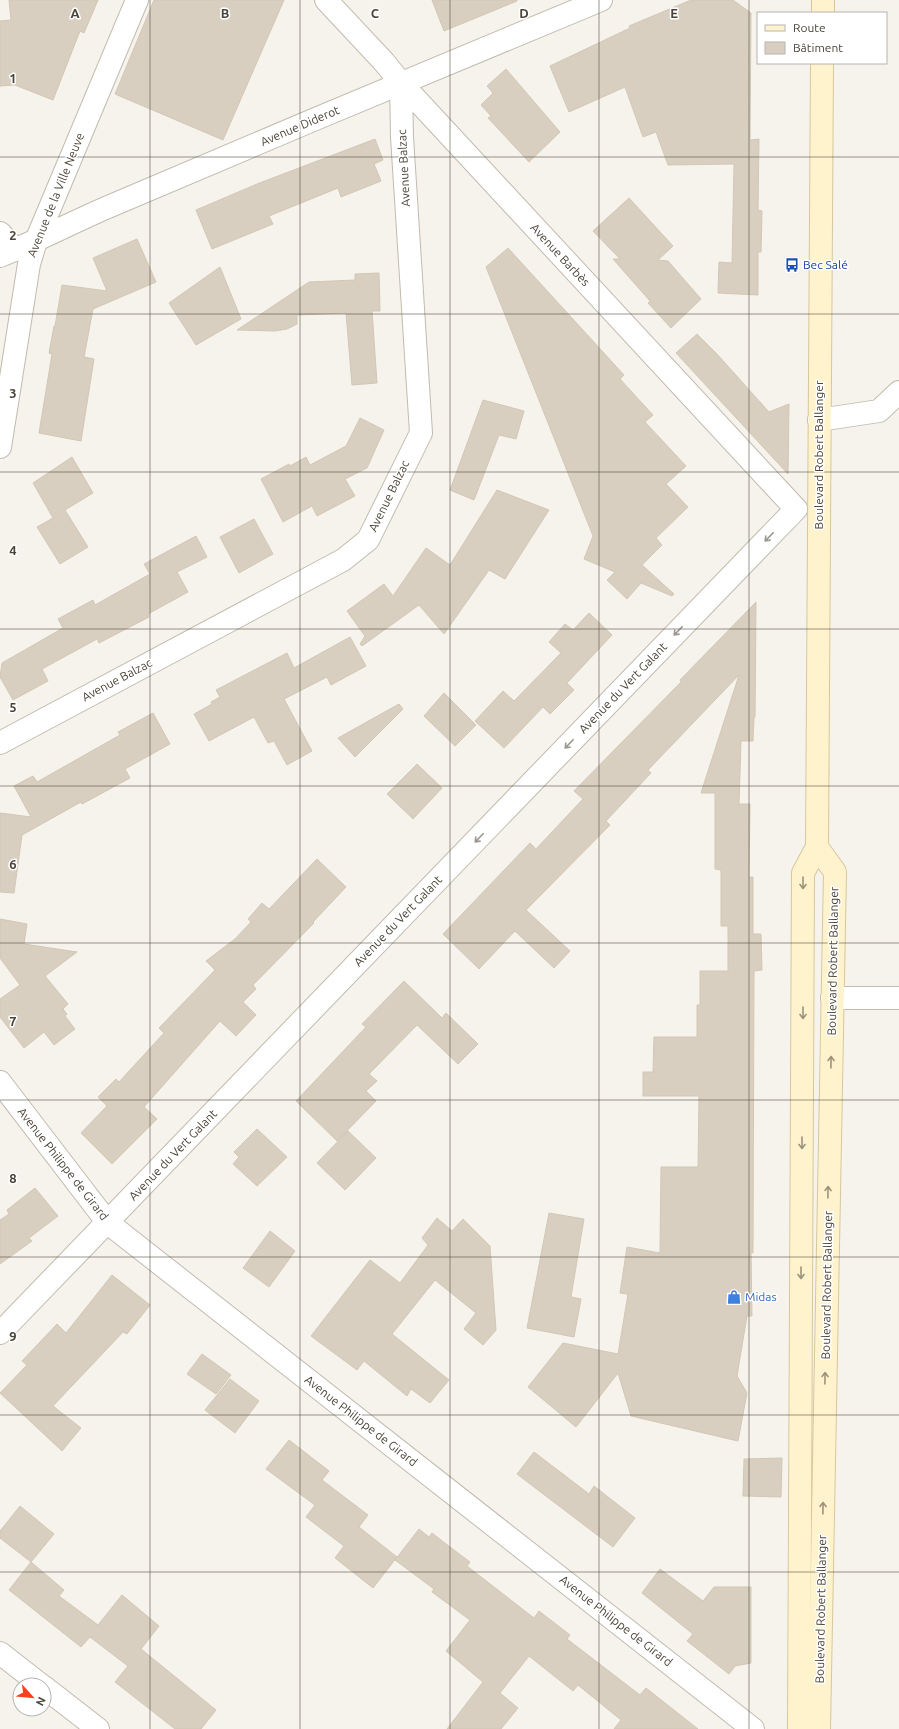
<svg xmlns="http://www.w3.org/2000/svg" width="899" height="1729" font-family="Ubuntu,sans-serif">
	<style>
		.building { fill: #d8cfc1; stroke: #d3c7b4 }
		.lines { fill: none; stroke-linecap: round; stroke-linejoin: round }
		.minor-casing { stroke: #c2bbae; stroke-width: 24 }
		.secondary-casing { stroke: #d6c79b; stroke-width: 24 }
		.minor { stroke: #fff; stroke-width: 22 }
		.secondary { stroke: #fff3cd; stroke-width: 22 }
		.oneway { stroke: #9c9892 }
		.oneway2 { stroke: #9c937c }
		.grid { fill: none; stroke: #4b4439; stroke-width: 1; stroke-opacity: 0.55 }
		.labels { text-anchor: middle; stroke-width: 3; stroke-linejoin: round; paint-order: stroke }
		.street-label { font-size: 12px; fill: #4b4439; stroke: #fff }
		.transit-label { font-size: 12px; fill: #164399; stroke: #fff; text-anchor: start }
		.shop-label { font-size: 12px; fill: #366cbe; stroke: #fff; text-anchor: start }
		.grid-label { font-size: 13px; text-anchor: middle; font-weight: bold; fill: #4b4439; stroke: #fff; stroke-width: 3; stroke-linejoin: round; paint-order: stroke }
	</style>
	<rect width="100%" height="100%" fill="#f6f3ec"/>
	<!-- building -->
	<g class="building">
		<path d="M 9,0 L 98,0 L 84,33 L 80,31 L 53,100 L 15,85 L 0,86 L 0,21 L 11,20 Z"/>
		<path d="M 154,0 L 284,0 L 223,140 L 115,94 Z"/>
		<path d="M 432,0 L 517,0 L 517,1 L 444,31 Z"/>
		<path d="M 691,0 L 733,0 L 751,13 L 750,140 L 759,139 L 758,210 L 762,211 L 761,252 L 758,252 L 758,295 L 718,293 L 719,262 L 732,263 L 734,164 L 668,165 L 656,132 L 643,137 L 625,87 L 569,112 L 550,66 L 630,28 L 629,26 Z"/>
		<path d="M 506,69 L 560,132 L 529,162 L 488,118 L 491,116 L 481,105 L 493,93 L 487,86 Z"/>
		<path d="M 375,139 L 383,160 L 374,164 L 381,181 L 341,197 L 338,188 L 269,216 L 273,224 L 212,249 L 196,210 L 257,184 Z"/>
		<path d="M 629,198 L 673,246 L 658,260 L 668,261 L 701,299 L 671,328 L 648,303 L 650,301 L 613,259 L 620,259 L 593,231 Z"/>
		<path d="M 137,239 L 156,282 L 93,309 L 84,357 L 94,359 L 81,441 L 39,433 L 52,354 L 49,353 L 54,326 L 55,326 L 62,285 L 107,291 L 93,258 Z"/>
		<path d="M 508,248 L 624,375 L 620,379 L 653,415 L 645,422 L 686,466 L 666,484 L 688,507 L 656,538 L 662,545 L 642,565 L 674,594 L 672,596 L 641,583 L 627,599 L 607,580 L 615,572 L 584,559 L 593,536 L 486,267 Z"/>
		<path d="M 220,267 L 241,319 L 196,345 L 169,303 Z"/>
		<path d="M 379,273 L 380,311 L 372,311 L 377,383 L 352,385 L 346,313 L 297,315 L 297,324 L 287,329 L 275,331 L 237,330 L 309,282 L 355,280 L 355,274 Z"/>
		<path d="M 697,334 L 717,354 L 769,412 L 789,404 L 788,474 L 676,353 Z"/>
		<path d="M 483,400 L 524,411 L 516,439 L 499,435 L 474,500 L 450,490 Z"/>
		<path d="M 360,418 L 384,430 L 367,468 L 345,479 L 355,496 L 317,516 L 312,506 L 283,522 L 261,479 L 289,464 L 290,466 L 306,457 L 310,465 L 346,446 Z"/>
		<path d="M 72,457 L 93,493 L 65,510 L 88,547 L 60,564 L 37,527 L 53,518 L 33,483 Z"/>
		<path d="M 497,490 L 549,510 L 505,579 L 489,570 L 444,634 L 419,605 L 362,646 L 360,644 L 365,636 L 347,611 L 384,584 L 393,596 L 426,548 L 450,565 Z"/>
		<path d="M 254,519 L 273,554 L 239,573 L 220,537 Z"/>
		<path d="M 196,536 L 207,557 L 177,572 L 188,592 L 148,614 L 149,617 L 99,643 L 97,639 L 42,669 L 48,681 L 13,700 L 0,677 L 2,663 L 63,628 L 58,619 L 93,600 L 95,605 L 150,574 L 144,564 Z"/>
		<path d="M 756,602 L 755,717 L 754,717 L 753,741 L 741,741 L 739,804 L 750,804 L 749,877 L 753,877 L 753,934 L 761,934 L 762,970 L 754,971 L 753,1253 L 751,1252 L 752,1316 L 747,1316 L 737,1376 L 747,1393 L 738,1441 L 631,1416 L 618,1373 L 576,1427 L 528,1387 L 563,1343 L 618,1354 L 628,1294 L 620,1293 L 627,1247 L 660,1253 L 661,1167 L 698,1167 L 699,1096 L 643,1096 L 643,1072 L 653,1072 L 654,1037 L 697,1037 L 697,1005 L 700,1005 L 700,971 L 728,971 L 728,926 L 721,926 L 721,870 L 715,869 L 715,793 L 701,793 L 739,675 L 648,770 L 651,773 L 606,821 L 610,825 L 526,910 L 570,951 L 554,968 L 515,931 L 479,969 L 443,934 L 530,843 L 536,849 L 583,799 L 574,791 L 681,682 L 680,680 Z"/>
		<path d="M 589,613 L 612,635 L 567,683 L 574,690 L 550,714 L 543,707 L 504,748 L 475,721 L 503,691 L 514,701 L 561,653 L 549,642 L 565,624 L 573,630 Z"/>
		<path d="M 350,637 L 366,666 L 331,685 L 327,677 L 284,699 L 312,751 L 287,765 L 274,741 L 268,743 L 254,717 L 209,741 L 194,714 L 212,704 L 211,702 L 220,697 L 216,690 L 287,653 L 294,668 Z"/>
		<path d="M 444,693 L 476,725 L 455,746 L 424,716 Z"/>
		<path d="M 399,704 L 403,709 L 355,757 L 338,738 Z"/>
		<path d="M 153,713 L 170,744 L 125,769 L 130,778 L 82,804 L 81,802 L 22,835 L 14,893 L 0,892 L 0,813 L 31,817 L 14,786 L 33,776 L 37,782 L 120,735 L 118,732 Z"/>
		<path d="M 417,764 L 442,788 L 413,819 L 387,794 Z"/>
		<path d="M 317,859 L 346,887 L 313,922 L 314,923 L 253,985 L 256,989 L 243,1002 L 256,1015 L 236,1036 L 220,1021 L 144,1107 L 157,1119 L 112,1164 L 81,1133 L 107,1106 L 98,1097 L 116,1079 L 119,1082 L 164,1033 L 159,1028 L 215,970 L 206,961 L 235,939 L 251,922 L 248,919 L 262,903 L 269,909 Z"/>
		<path d="M 0,919 L 27,924 L 24,944 L 77,952 L 45,976 L 68,1004 L 63,1009 L 67,1014 L 65,1016 L 75,1029 L 54,1045 L 44,1032 L 24,1048 L 0,1017 L 0,999 L 20,985 L 0,958 Z"/>
		<path d="M 404,981 L 442,1018 L 446,1013 L 478,1044 L 458,1064 L 417,1025 L 369,1074 L 377,1081 L 366,1091 L 376,1101 L 337,1141 L 296,1101 L 366,1027 L 362,1024 Z"/>
		<path d="M 257,1129 L 287,1157 L 257,1186 L 233,1164 L 239,1157 L 234,1152 Z"/>
		<path d="M 348,1131 L 376,1158 L 345,1190 L 317,1163 Z"/>
		<path d="M 35,1188 L 58,1216 L 29,1238 L 32,1241 L 0,1264 L 0,1220 L 9,1214 L 7,1210 Z"/>
		<path d="M 549,1213 L 584,1219 L 571,1297 L 581,1299 L 574,1337 L 527,1328 Z"/>
		<path d="M 437,1218 L 452,1231 L 463,1219 L 490,1246 L 496,1330 L 483,1345 L 464,1329 L 476,1313 L 435,1280 L 392,1334 L 449,1380 L 430,1403 L 411,1389 L 407,1396 L 364,1361 L 357,1370 L 311,1336 L 370,1260 L 400,1283 L 428,1245 L 422,1238 Z"/>
		<path d="M 270,1231 L 295,1251 L 269,1287 L 243,1268 Z"/>
		<path d="M 112,1275 L 150,1305 L 127,1334 L 123,1332 L 53,1406 L 81,1428 L 62,1451 L 0,1393 L 27,1365 L 22,1361 L 57,1324 L 66,1333 Z"/>
		<path d="M 202,1354 L 231,1375 L 216,1394 L 187,1374 Z"/>
		<path d="M 230,1379 L 259,1401 L 235,1433 L 205,1410 Z"/>
		<path d="M 289,1440 L 329,1471 L 322,1480 L 368,1515 L 359,1527 L 397,1557 L 373,1588 L 335,1558 L 344,1546 L 306,1517 L 315,1505 L 266,1469 Z"/>
		<path d="M 534,1452 L 589,1494 L 594,1486 L 635,1518 L 613,1547 L 517,1474 Z"/>
		<path d="M 782,1458 L 781,1497 L 743,1496 L 744,1459 Z"/>
		<path d="M 20,1506 L 54,1534 L 31,1562 L 0,1538 L 0,1531 Z"/>
		<path d="M 419,1529 L 429,1537 L 432,1533 L 446,1544 L 470,1562 L 467,1566 L 534,1618 L 539,1611 L 570,1635 L 567,1639 L 640,1695 L 646,1688 L 698,1729 L 614,1729 L 621,1720 L 578,1685 L 573,1691 L 529,1656 L 500,1693 L 518,1708 L 501,1729 L 447,1729 L 483,1682 L 446,1651 L 470,1620 L 432,1592 L 434,1589 L 395,1560 Z"/>
		<path d="M 31,1562 L 64,1590 L 59,1596 L 98,1625 L 122,1595 L 159,1626 L 141,1649 L 216,1710 L 201,1729 L 175,1729 L 115,1682 L 128,1666 L 90,1637 L 81,1647 L 9,1590 Z"/>
		<path d="M 660,1569 L 703,1601 L 714,1587 L 751,1587 L 751,1663 L 735,1666 L 729,1674 L 687,1641 L 693,1634 L 642,1593 Z"/>
	</g>
	<g class="lines">
		<defs>
			<g id="minor">
				<path d="M 326,0 L 384,62 L 401,83 L 796,509"/>
				<path d="M 0,233 L 16,250"/>
				<path d="M 0,256 C 37,241 71,223 108,207 C 272,137 436,68 601,0"/>
				<path d="M 819,420 L 879,411 L 899,392"/>
				<path d="M 0,447 L 29,264 L 36,241 L 137,0"/>
				<path d="M 0,743 L 343,560 L 368,540 L 421,433 L 402,137 L 401,83"/>
				<path d="M 832,998 L 899,998"/>
				<path d="M 0,1082 L 108,1223 L 753,1729"/>
				<path d="M 0,1333 L 796,509"/>
				<path d="M 0,1653 L 41,1685"/>
				<path d="M 44,1687 L 98,1729"/>
			</g>
			<g id="secondary">
				<path d="M 823,13 L 823,0"/>
				<path d="M 817,847 L 835,872 L 819,1729"/>
				<path d="M 799,1729 L 803,873 L 817,847 L 822,63"/>
			</g>
		</defs>
		<!-- minor casing -->
		<use href="#minor" class="minor-casing"/>
		<!-- secondary casing -->
		<use href="#secondary" class="secondary-casing"/>
		<!-- minor -->
		<use href="#minor" class="minor"/>
		<!-- secondary -->
		<use href="#secondary" class="secondary"/>
	</g>
	<!-- one-way arrows -->
	<defs><path id="oneway-shaft" d="M-6 0H5M1.5-3L5.5 0L1.5 3" fill="none" stroke-width="1.6" stroke-linecap="round" stroke-linejoin="round"/></defs>
	<g class="oneway">
		<use href="#oneway-shaft" transform="translate(769 537) rotate(134)"/>
		<use href="#oneway-shaft" transform="translate(678 631) rotate(134)"/>
		<use href="#oneway-shaft" transform="translate(569 744) rotate(134)"/>
		<use href="#oneway-shaft" transform="translate(479 838) rotate(134)"/>
	</g>
	<g class="oneway2">
		<use href="#oneway-shaft" transform="translate(803 883) rotate(90)"/>
		<use href="#oneway-shaft" transform="translate(803 1013) rotate(90)"/>
		<use href="#oneway-shaft" transform="translate(831 1062) rotate(-89)"/>
		<use href="#oneway-shaft" transform="translate(802 1143) rotate(90)"/>
		<use href="#oneway-shaft" transform="translate(828 1192) rotate(-89)"/>
		<use href="#oneway-shaft" transform="translate(801 1273) rotate(90)"/>
		<use href="#oneway-shaft" transform="translate(825 1378) rotate(-89)"/>
		<use href="#oneway-shaft" transform="translate(823 1508) rotate(-89)"/>
	</g>
	<!-- grid -->
	<path class="grid" d="M 150,0 L 150,1729M 300,0 L 300,1729M 450,0 L 450,1729M 599,0 L 599,1729M 749,0 L 749,1729M 0,157 L 899,157M 0,314 L 899,314M 0,472 L 899,472M 0,629 L 899,629M 0,786 L 899,786M 0,943 L 899,943M 0,1100 L 899,1100M 0,1257 L 899,1257M 0,1415 L 899,1415M 0,1572 L 899,1572"/>
	<!-- icons -->
	<defs>
		<symbol id="bus-bare" viewBox="-9 -9 18 18"><path d="M-5-6H5V4H4V6H2V4H-2V6H-4V4H-5ZM-3.5-4V0h7V-4ZM-3.5 1.2v1.5H-2V1.2ZM2 1.2v1.5H3.5V1.2Z" fill="#1a4fb4" stroke="#fff" stroke-width="2.5" paint-order="stroke"/></symbol>
		<symbol id="shop-bare" viewBox="-9 -9 18 18"><path d="M-5-2.5h2.3a2.7 3.5 0 0 1 5.4 0H5L5.5 6h-11ZM-1.5-2.5h3a1.5 2.3 0 0 0-3 0Z" fill="#3f7fe0" stroke="#fff" stroke-width="2.5" paint-order="stroke"/></symbol>
	</defs>
	<g fill-rule="evenodd">
		<use href="#bus-bare" x="782" y="255" width="20" height="20"/>
		<use href="#shop-bare" x="724" y="1287" width="20" height="20"/>
	</g>
	<g class="labels">
		<!-- street labels -->
		<g class="street-label">
			<text transform="translate(300 126) rotate(-23)" y="4">Avenue Diderot</text>
			<text transform="translate(404 168) rotate(-93)" y="4">Avenue Balzac</text>
			<text transform="translate(56 195) rotate(-68)" y="4">Avenue de la Ville Neuve</text>
			<text transform="translate(560 255) rotate(47)" y="4">Avenue Barbès</text>
			<text transform="translate(819 455) rotate(-90)" y="4">Boulevard Robert Ballanger</text>
			<text transform="translate(389 496) rotate(-64)" y="4">Avenue Balzac</text>
			<text transform="translate(117 680) rotate(-28)" y="4">Avenue Balzac</text>
			<text transform="translate(623 688) rotate(-46)" y="4">Avenue du Vert Galant</text>
			<text transform="translate(398 921) rotate(-46)" y="4">Avenue du Vert Galant</text>
			<text transform="translate(833 961) rotate(-89)" y="4">Boulevard Robert Ballanger</text>
			<text transform="translate(173 1155) rotate(-46)" y="4">Avenue du Vert Galant</text>
			<text transform="translate(63 1164) rotate(52)" y="4">Avenue Philippe de Girard</text>
			<text transform="translate(827 1285) rotate(-89)" y="4">Boulevard Robert Ballanger</text>
			<text transform="translate(361 1421) rotate(38)" y="4">Avenue Philippe de Girard</text>
			<text transform="translate(821 1609) rotate(-89)" y="4">Boulevard Robert Ballanger</text>
			<text transform="translate(616 1621) rotate(38)" y="4">Avenue Philippe de Girard</text>
		</g>
		<!-- transit labels -->
		<g class="transit-label">
			<text x="803" y="269">Bec Salé</text>
		</g>
		<!-- shop labels -->
		<g class="shop-label">
			<text x="745" y="1301">Midas</text>
		</g>
	</g>
	<g class="grid-label">
		<text x="75" y="18">A</text>
		<text x="225" y="18">B</text>
		<text x="375" y="18">C</text>
		<text x="524" y="18">D</text>
		<text x="674" y="18">E</text>
		<text x="13" y="83">1</text>
		<text x="13" y="240">2</text>
		<text x="13" y="398">3</text>
		<text x="13" y="555">4</text>
		<text x="13" y="712">5</text>
		<text x="13" y="869">6</text>
		<text x="13" y="1026">7</text>
		<text x="13" y="1183">8</text>
		<text x="13" y="1341">9</text>
	</g>
	<!-- legend -->
	<rect x="757" y="12" width="130" height="52" fill="#ffffff" stroke="#b7b4b0"/>
	<rect x="765" y="25" width="20" height="6" fill="#fff3cd" stroke="#b7b4b0"/>
	<text x="793" y="32" font-size="12" fill="#4b4439">Route</text>
	<rect x="765" y="42" width="20" height="12" fill="#d8cfc1" stroke="#b7b4b0"/>
	<text x="793" y="52" font-size="12" fill="#4b4439">Bâtiment</text>
	<!-- north arrow -->
	<g transform="translate(32 1697) rotate(117)"><circle r="19" fill="#ffffff" stroke="#b7b4b0"/>
	<path d="M0-3L7 15L0 10L-7 15Z" fill="#fc3f1d"/>
	<text y="-6" font-size="11" font-weight="bold" text-anchor="middle" fill="#4b4439">N</text>
	</g>
</svg>
